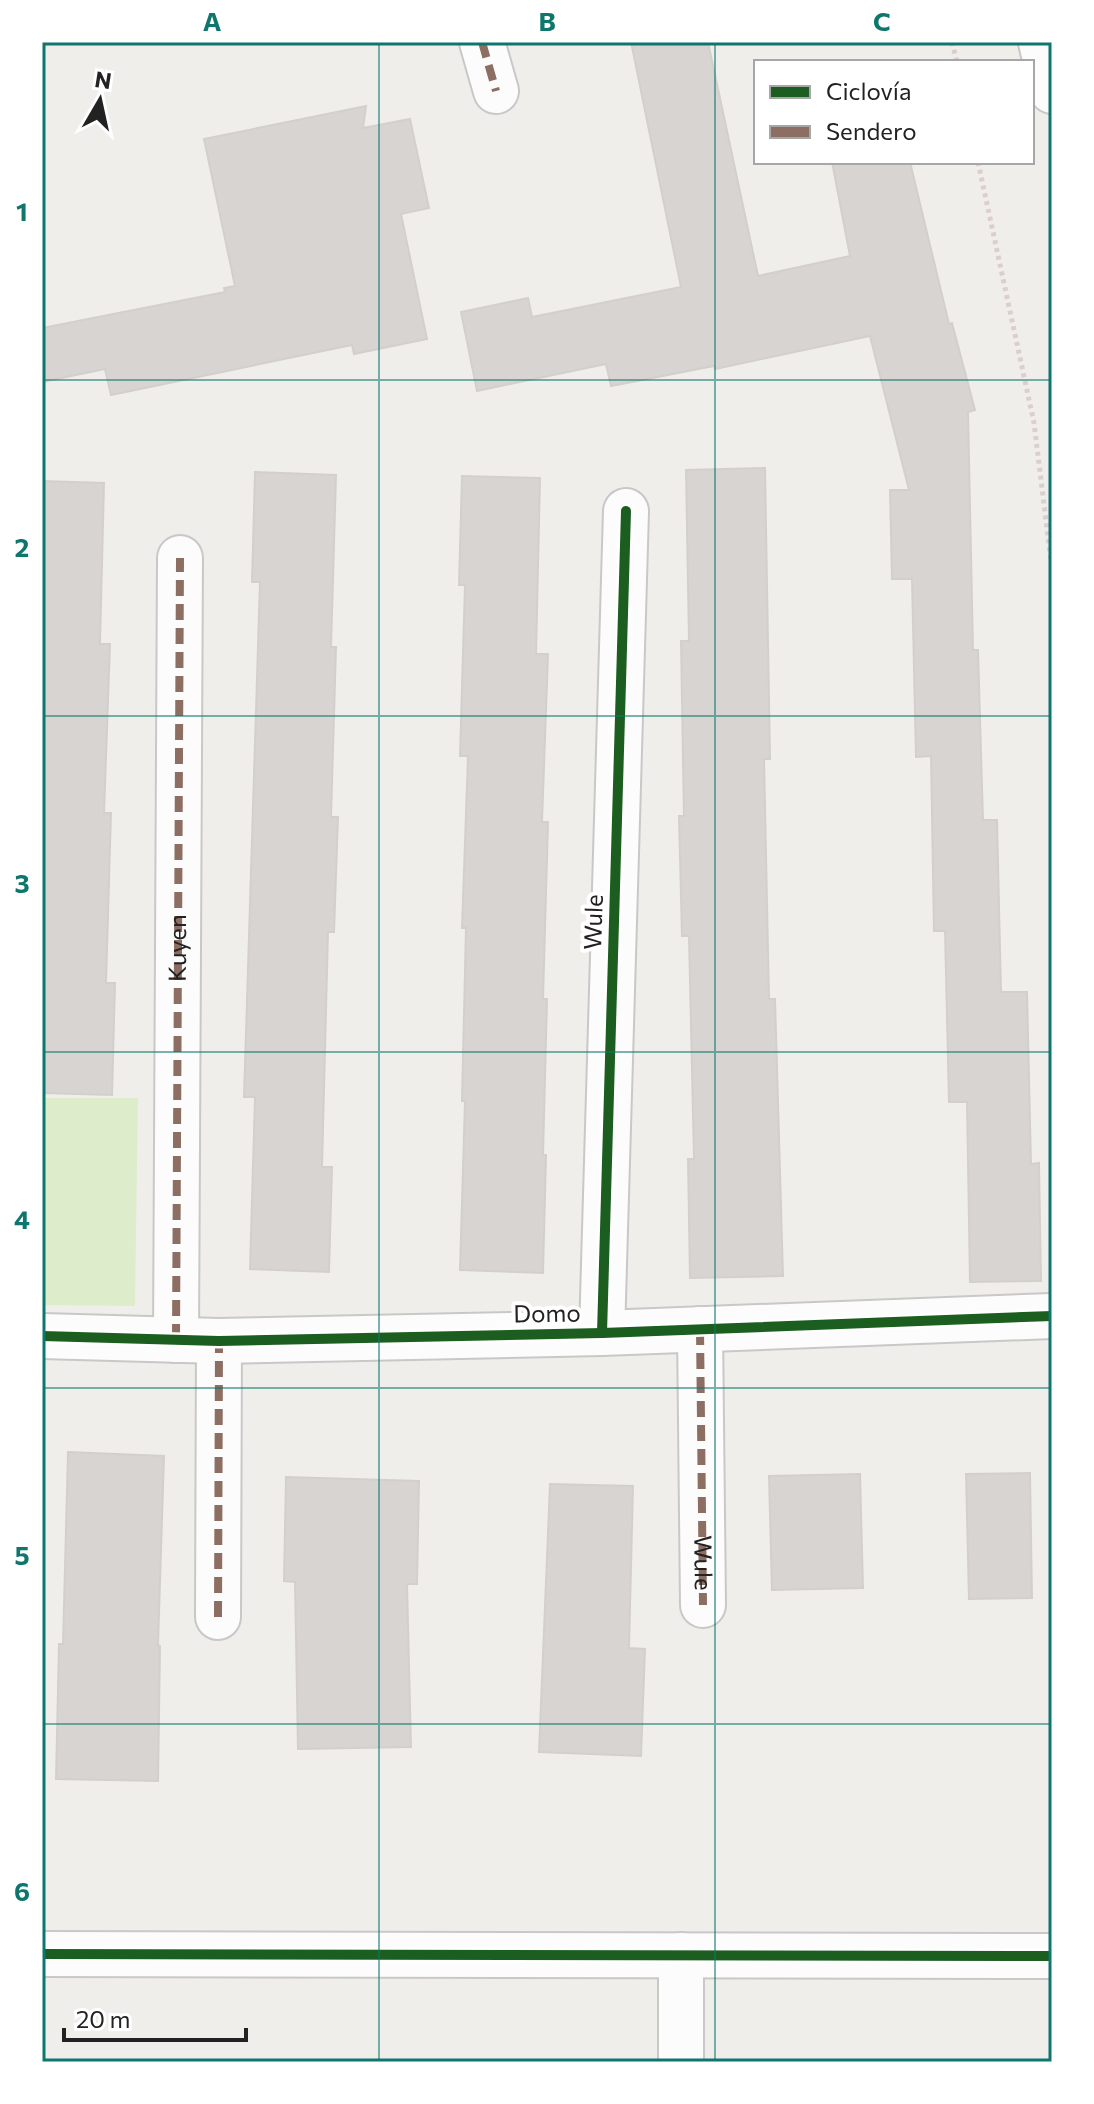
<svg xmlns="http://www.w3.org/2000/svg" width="1094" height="2104" font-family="Commissioner,sans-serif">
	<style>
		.grass { fill: #ddeccb }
		.building { fill: #d7d4d2; stroke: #d3d0cc; stroke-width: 2 }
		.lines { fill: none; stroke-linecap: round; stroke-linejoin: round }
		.street-casing { stroke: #c9c8c7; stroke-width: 48 }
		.path { stroke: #dccecd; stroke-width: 5; stroke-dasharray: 4 4; stroke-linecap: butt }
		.street { stroke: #fdfcfc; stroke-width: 44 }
		.quiet { stroke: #8d6e63; stroke-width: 8; stroke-dasharray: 16 8; stroke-linecap: butt }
		.cycleway-casing { stroke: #fff; stroke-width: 15 }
		.cycleway { stroke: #1b5e20; stroke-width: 10 }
		.grid { fill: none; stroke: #0f766e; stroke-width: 2; stroke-opacity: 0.55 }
		.labels { text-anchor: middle; stroke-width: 8; stroke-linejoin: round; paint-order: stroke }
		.street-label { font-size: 24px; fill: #222; stroke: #fff }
		.neatline { fill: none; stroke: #0f766e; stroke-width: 3 }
		.grid-label { font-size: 26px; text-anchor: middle; font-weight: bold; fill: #0f766e }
	</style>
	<rect width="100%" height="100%" fill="#f0eeeb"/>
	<!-- grass -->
	<path class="grass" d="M 42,1098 L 138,1098 L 135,1306 L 42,1305 Z"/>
	<!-- building -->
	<g class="building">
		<path d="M 631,42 L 708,42 L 758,276 L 850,256 L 832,162 L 910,162 L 949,324 L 952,323 L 975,410 L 968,412 L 973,650 L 978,650 L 983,820 L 997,820 L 1001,992 L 1027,992 L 1031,1164 L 1039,1163 L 1041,1281 L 970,1282 L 967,1102 L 949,1102 L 945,931 L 934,931 L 931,756 L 916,757 L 912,579 L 892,579 L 890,490 L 909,490 L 870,336 L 715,369 L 714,366 L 611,386 L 606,364 L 477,391 L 461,312 L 528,298 L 532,317 L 681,287 Z"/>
		<path d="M 366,106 L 363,128 L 410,119 L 429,208 L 401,214 L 427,339 L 354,354 L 352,345 L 111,395 L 105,369 L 42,382 L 42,328 L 225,292 L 224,288 L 235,286 L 204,139 Z"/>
		<path d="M 765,468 L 770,759 L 764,759 L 769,999 L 775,999 L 783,1276 L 690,1278 L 688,1159 L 694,1159 L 689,936 L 682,936 L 679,816 L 684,816 L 681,641 L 689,641 L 686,470 Z"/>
		<path d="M 255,472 L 336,475 L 331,647 L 336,647 L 331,817 L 338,817 L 334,932 L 328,932 L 322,1167 L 332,1167 L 329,1272 L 250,1269 L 255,1097 L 244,1097 L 260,582 L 252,582 Z"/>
		<path d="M 462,476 L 540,478 L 536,654 L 548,654 L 542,822 L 548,822 L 543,999 L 547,999 L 543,1155 L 546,1155 L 543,1273 L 460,1270 L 465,1101 L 462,1101 L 466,928 L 462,928 L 468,756 L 460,756 L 465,585 L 459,585 Z"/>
		<path d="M 42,481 L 104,483 L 100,644 L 110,644 L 104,813 L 111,813 L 106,983 L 115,983 L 112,1095 L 42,1093 Z"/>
		<path d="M 68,1452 L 164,1456 L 158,1645 L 160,1646 L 158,1781 L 56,1779 L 59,1644 L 63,1644 Z"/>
		<path d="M 1030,1473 L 1032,1598 L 969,1599 L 966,1474 Z"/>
		<path d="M 860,1474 L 863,1588 L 772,1590 L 769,1476 Z"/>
		<path d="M 286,1477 L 419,1481 L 417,1584 L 407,1584 L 411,1747 L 298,1749 L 295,1582 L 284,1581 Z"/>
		<path d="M 550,1484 L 633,1486 L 629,1648 L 645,1649 L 641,1756 L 539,1752 Z"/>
	</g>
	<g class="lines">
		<defs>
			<g id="street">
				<path d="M 482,42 L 496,91"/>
				<path d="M 1041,42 L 1052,91"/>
				<path d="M 700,1329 L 703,1605"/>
				<path d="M 602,1333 L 626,511"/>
				<path d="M 42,1336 L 219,1341 L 602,1333 L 1052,1316"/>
				<path d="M 176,1340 L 180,558"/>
				<path d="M 218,1617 L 219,1341"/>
				<path d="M 42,1954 L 1052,1956"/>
				<path d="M 681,2062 L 681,1955"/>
			</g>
		</defs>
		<!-- street casing -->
		<use href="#street" class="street-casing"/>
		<!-- path -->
		<g class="path">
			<path d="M 952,42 L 957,62"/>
			<path d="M 978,162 L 1034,423 L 1052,569"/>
		</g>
		<!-- street -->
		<use href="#street" class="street"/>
		<!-- quiet -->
		<g class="quiet">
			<path d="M 482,42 L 496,91"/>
			<path id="s1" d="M 700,1329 L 703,1605"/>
			<path id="s2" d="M 176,1340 L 180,558"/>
			<path d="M 218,1617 L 219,1341"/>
		</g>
		<defs>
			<g id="cycleway">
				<path d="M 602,1333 L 626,511"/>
				<path d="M 42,1336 L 219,1341 L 602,1333 L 1052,1316"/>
				<path d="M 42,1954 L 1052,1956"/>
			</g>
		</defs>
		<!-- cycleway casing -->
		<use href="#cycleway" class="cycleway-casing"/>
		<!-- cycleway -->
		<use href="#cycleway" class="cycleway"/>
	</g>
	<!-- grid -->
	<path class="grid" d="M 379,42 L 379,2062M 715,42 L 715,2062M 42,380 L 1052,380M 42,716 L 1052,716M 42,1052 L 1052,1052M 42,1388 L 1052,1388M 42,1724 L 1052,1724"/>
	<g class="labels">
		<!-- street labels -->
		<g class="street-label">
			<text transform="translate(594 922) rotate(-88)" y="8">Wule</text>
			<text dy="8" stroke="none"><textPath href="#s2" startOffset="392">Kuyen</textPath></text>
			<text transform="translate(547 1314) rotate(-1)" y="8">Domo</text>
			<text dy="8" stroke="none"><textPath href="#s1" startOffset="234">Wule</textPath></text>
		</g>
	</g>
	<!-- border -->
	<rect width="1094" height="2104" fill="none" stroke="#ffffff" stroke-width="88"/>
	<!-- legend -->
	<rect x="754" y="60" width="280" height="104" fill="#ffffff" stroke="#a7a7a7" stroke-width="2"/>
	<rect x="770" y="86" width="40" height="12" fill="#1b5e20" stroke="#a7a7a7" stroke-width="2"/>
	<text x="826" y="100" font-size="24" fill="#222222">Ciclovía</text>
	<rect x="770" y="126" width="40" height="12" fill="#8d6e63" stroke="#a7a7a7" stroke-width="2"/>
	<text x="826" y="140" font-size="24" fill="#222222">Sendero</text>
	<!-- north arrow -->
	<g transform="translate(100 100) rotate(9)" stroke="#ffffff" stroke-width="6" paint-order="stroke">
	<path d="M0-6L14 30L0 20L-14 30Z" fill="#222222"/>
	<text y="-12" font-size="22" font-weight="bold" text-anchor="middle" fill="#222222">N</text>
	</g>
	<!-- scale -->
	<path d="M64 2028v12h182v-12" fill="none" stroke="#222222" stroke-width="4"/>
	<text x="76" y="2028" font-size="24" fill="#222222" stroke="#ffffff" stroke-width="6" paint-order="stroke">20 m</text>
	<rect x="44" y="44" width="1006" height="2016" class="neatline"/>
	<g class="grid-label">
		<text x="212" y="31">A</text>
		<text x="547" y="31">B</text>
		<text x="882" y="31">C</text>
		<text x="22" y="221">1</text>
		<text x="22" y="557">2</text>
		<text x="22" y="893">3</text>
		<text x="22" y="1229">4</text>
		<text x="22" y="1565">5</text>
		<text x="22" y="1901">6</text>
	</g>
</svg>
